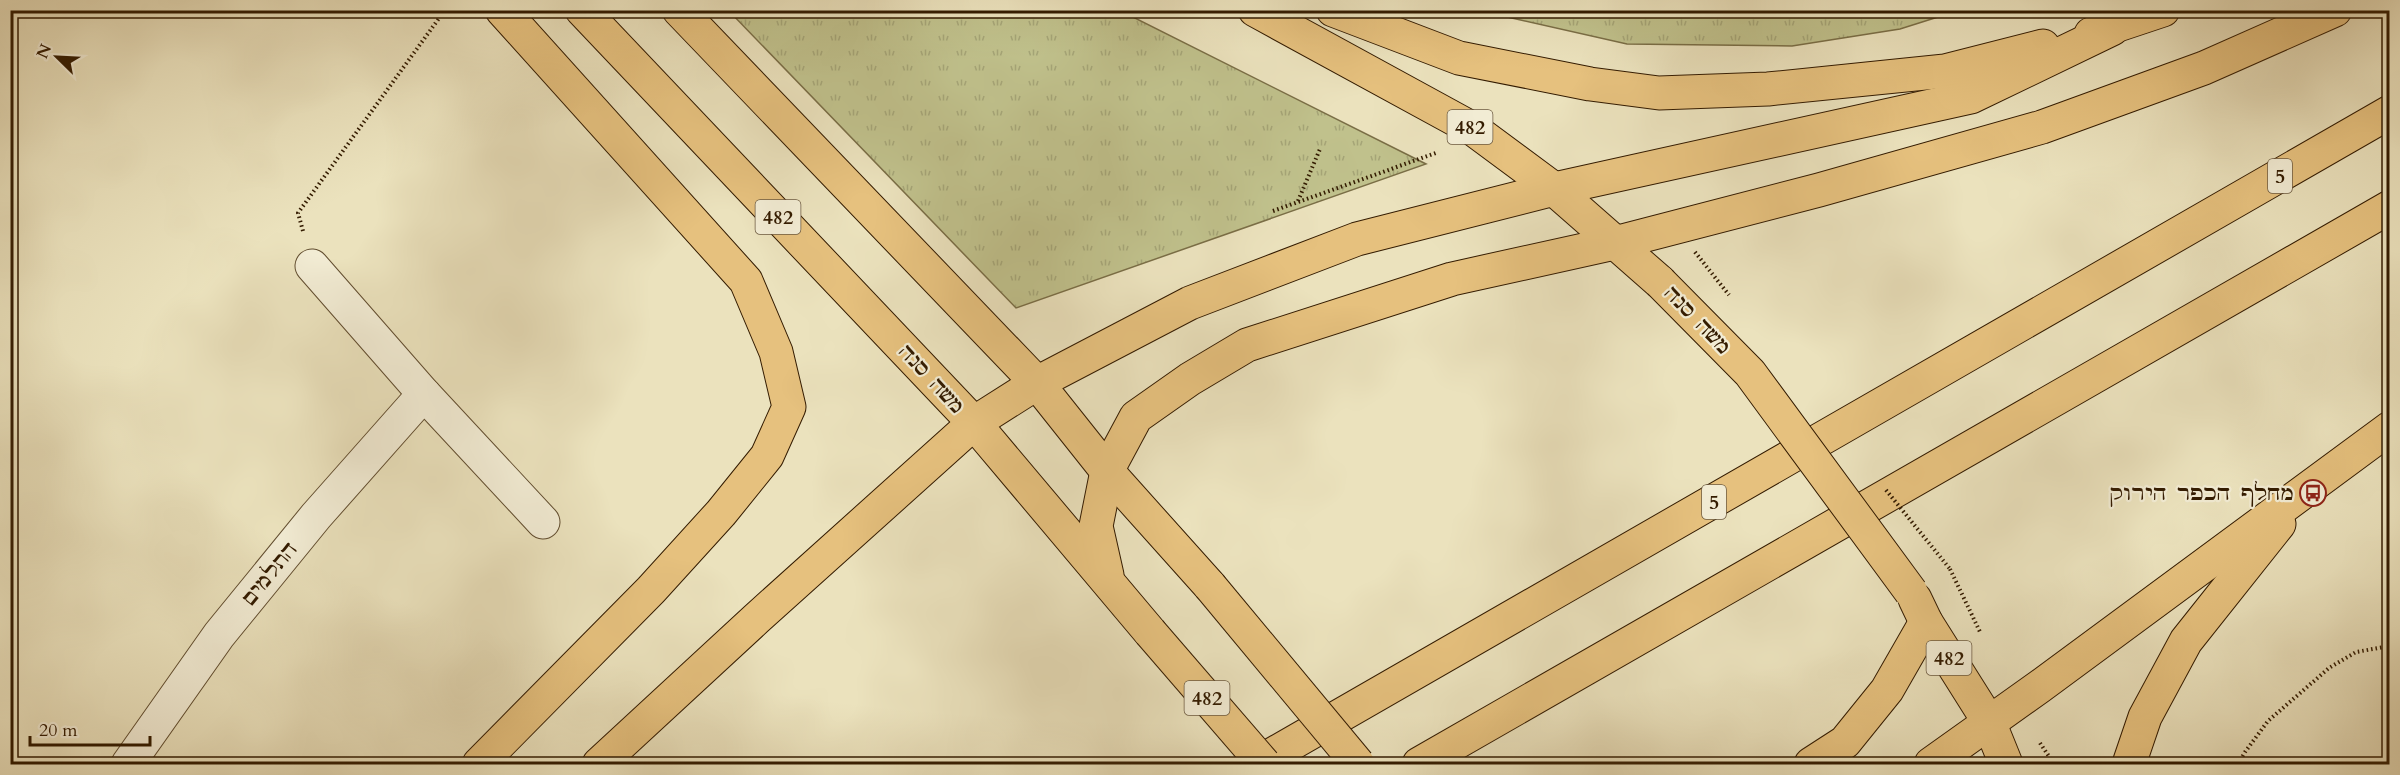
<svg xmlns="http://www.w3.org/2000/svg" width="2400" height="775" font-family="Cardo,'Frank Ruhl Libre',serif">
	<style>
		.grass { fill: url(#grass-tufts); stroke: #7a6e46; stroke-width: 1.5 }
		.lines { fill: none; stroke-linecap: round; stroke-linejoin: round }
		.minor-casing { stroke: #614d2f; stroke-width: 35 }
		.primary-casing { stroke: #331b00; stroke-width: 35 }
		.motorway-casing { stroke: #331b00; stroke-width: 35 }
		.path { stroke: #331b00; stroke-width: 4; stroke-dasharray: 1.5 3; stroke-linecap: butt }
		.minor { stroke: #f2ecd4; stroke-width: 33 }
		.primary { stroke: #e6c17e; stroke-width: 33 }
		.motorway { stroke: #e6c17e; stroke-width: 33 }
		.primary-bridge-casing { stroke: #331b00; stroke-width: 35; stroke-linecap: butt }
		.motorway-bridge-casing { stroke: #331b00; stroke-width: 35; stroke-linecap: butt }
		.path-bridge { stroke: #331b00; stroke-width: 4; stroke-dasharray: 1.5 3; stroke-linecap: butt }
		.primary-bridge { stroke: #e6c17e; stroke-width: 33 }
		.motorway-bridge { stroke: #e6c17e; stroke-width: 33 }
		.labels { text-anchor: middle; stroke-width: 4.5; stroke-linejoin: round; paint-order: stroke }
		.shield { fill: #f2ecd4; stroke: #6c5a40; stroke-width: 1.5 }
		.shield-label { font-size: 20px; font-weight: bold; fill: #331b00 }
		.street-label { font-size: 21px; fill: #331b00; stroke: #f2ecd4 }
		.poi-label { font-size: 21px; fill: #331b00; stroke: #f2ecd4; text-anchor: end }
	</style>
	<defs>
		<pattern id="grass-tufts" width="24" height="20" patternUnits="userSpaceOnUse" patternTransform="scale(1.5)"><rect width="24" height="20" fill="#c0c18c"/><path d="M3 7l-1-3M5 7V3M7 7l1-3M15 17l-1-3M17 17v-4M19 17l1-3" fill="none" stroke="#a5a577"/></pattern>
	</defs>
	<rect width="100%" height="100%" fill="#ebe2bd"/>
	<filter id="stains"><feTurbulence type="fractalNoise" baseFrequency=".00333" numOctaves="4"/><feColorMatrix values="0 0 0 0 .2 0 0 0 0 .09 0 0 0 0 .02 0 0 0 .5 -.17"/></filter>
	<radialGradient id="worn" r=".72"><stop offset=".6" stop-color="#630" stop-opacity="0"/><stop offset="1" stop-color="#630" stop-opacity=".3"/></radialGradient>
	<!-- grass -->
	<g class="grass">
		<path d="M 729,11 L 1121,11 L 1426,164 L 1016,308 Z"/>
		<path d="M 1481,11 L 1957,11 L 1900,29 L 1792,46 L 1627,44 Z"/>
	</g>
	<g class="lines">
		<defs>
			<g id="minor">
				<path d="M 312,266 L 424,394 L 543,522"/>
				<path d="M 128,764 L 219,635 L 316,516 L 424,394"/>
			</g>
			<g id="primary">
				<path d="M 582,10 L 974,423 L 1150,632"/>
				<path d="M 1255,10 L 1473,129 L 1554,189 L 1660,282"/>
				<path d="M 1107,575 L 1096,526 L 1107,471 L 1136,417 L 1190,379 L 1247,345 L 1452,279 L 1615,243"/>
				<path d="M 1915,599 L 1926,622 L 1989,722 L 2006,764"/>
			</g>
			<g id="motorway">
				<path d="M 679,10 L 1037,383 L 1107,471 L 1210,586"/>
				<path d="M 1333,10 L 1459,58 L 1590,84 L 1659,93 L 1768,89 L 1945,71 L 2043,46"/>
				<path d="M 2091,34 L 2163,10"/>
				<path d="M 1615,243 L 1819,190 L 2042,127 L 2204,68 L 2335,10"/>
				<path d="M 479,764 L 651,590 L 721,513 L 767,456 L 789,407 L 776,352 L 746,281 L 502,10"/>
				<path d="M 599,764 L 756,619 L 974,423 L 1037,383 L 1190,303 L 1357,239 L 1554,189 L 1971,97 L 2112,29"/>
				<path d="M 1256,764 L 2390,112"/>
				<path d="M 1419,764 L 2390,207"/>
				<path d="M 1811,764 L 1845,742 L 1887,690 L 1926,622"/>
				<path d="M 1931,764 L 2039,687 L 2390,428"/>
				<path d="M 2129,764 L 2145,717 L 2186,641 L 2279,524"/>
			</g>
		</defs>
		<!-- minor casing -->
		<use href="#minor" class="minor-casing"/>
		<!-- primary casing -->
		<use href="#primary" class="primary-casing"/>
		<!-- motorway casing -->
		<use href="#motorway" class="motorway-casing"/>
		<!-- path -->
		<g class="path">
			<path d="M 1298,201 L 1320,149"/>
			<path d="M 1273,211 L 1436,153"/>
			<path d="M 303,231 L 298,213 L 445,10"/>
			<path d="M 1950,569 L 1981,634"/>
			<path d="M 2040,743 L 2054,764"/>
			<path d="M 2238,764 L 2245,752 L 2268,721 L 2329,668 L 2356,652 L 2390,646"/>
		</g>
		<!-- minor -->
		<use href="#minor" class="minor"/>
		<!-- primary -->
		<use href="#primary" class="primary"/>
		<!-- motorway -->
		<use href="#motorway" class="motorway"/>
		<defs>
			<g id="primary-bridge">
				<path d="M 1660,282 L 1750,373 L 1911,592"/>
				<path d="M 1150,632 L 1264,764"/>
			</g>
			<path id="motorway-bridge" d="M 1210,586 L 1358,764"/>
		</defs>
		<!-- primary-bridge casing -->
		<use href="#primary-bridge" class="primary-bridge-casing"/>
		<!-- motorway-bridge casing -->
		<use href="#motorway-bridge" class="motorway-bridge-casing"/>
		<!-- path-bridge -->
		<g class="path-bridge">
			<path d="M 1695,252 L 1729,295"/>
			<path d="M 1886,490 L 1950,569"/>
		</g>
		<!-- primary-bridge -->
		<use href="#primary-bridge" class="primary-bridge"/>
		<!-- motorway-bridge -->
		<use href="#motorway-bridge" class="motorway-bridge"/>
	</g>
	<!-- icons -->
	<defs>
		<symbol id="bus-ring" viewBox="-11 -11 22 22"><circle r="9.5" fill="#f2ecd4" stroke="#8f2418" stroke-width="1.5"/><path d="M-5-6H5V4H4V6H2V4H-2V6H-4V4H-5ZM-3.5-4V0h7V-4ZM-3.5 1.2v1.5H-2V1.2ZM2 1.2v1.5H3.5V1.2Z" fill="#8f2418"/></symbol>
	</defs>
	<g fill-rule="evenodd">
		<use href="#bus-ring" x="2298" y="478" width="30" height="30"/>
	</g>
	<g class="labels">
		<!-- shield labels -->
		<g class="shield">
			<rect x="1447.5" y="110" width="45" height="34" rx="4.5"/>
			<rect x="2268" y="159" width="24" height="34" rx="4.5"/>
			<rect x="755.5" y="200" width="45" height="34" rx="4.5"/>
			<rect x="1702" y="485" width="24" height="34" rx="4.5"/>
			<rect x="1926.5" y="641" width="45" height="34" rx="4.5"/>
			<rect x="1184.5" y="681" width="45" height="34" rx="4.5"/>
		</g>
		<g class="shield-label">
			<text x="1470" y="134">482</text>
			<text x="2280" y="183">5</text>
			<text x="778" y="224">482</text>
			<text x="1714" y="509">5</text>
			<text x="1949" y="665">482</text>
			<text x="1207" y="705">482</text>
		</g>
		<!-- street labels -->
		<g class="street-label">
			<text transform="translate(1698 320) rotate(46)" y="7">משה סנה</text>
			<text transform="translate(932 379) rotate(47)" y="7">משה סנה</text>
			<text transform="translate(269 574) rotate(-51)" y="7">התלמים</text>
		</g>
		<!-- poi labels -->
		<g class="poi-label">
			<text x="2294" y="500">מחלף הכפר הירוק</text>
		</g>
	</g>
	<!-- margin -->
	<rect width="2400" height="775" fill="none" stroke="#ebe2bd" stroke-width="36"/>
	<rect x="12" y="12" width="2376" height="751" fill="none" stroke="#331b00" stroke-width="3"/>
	<rect x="18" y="18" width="2364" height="739" fill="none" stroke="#331b00" stroke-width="1.5"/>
	<!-- north arrow -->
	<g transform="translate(57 57) rotate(294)" stroke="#f2ecd4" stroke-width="4.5" paint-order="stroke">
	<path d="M0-4.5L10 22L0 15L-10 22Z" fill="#331b00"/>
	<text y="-9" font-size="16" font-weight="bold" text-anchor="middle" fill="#331b00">N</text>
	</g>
	<!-- scale -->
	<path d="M30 736v9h120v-9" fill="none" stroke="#331b00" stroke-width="3"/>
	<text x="39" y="736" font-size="18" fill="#331b00" stroke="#f2ecd4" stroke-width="4.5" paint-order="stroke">20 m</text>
	<rect width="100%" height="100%" filter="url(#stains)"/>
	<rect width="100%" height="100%" fill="url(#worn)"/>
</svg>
